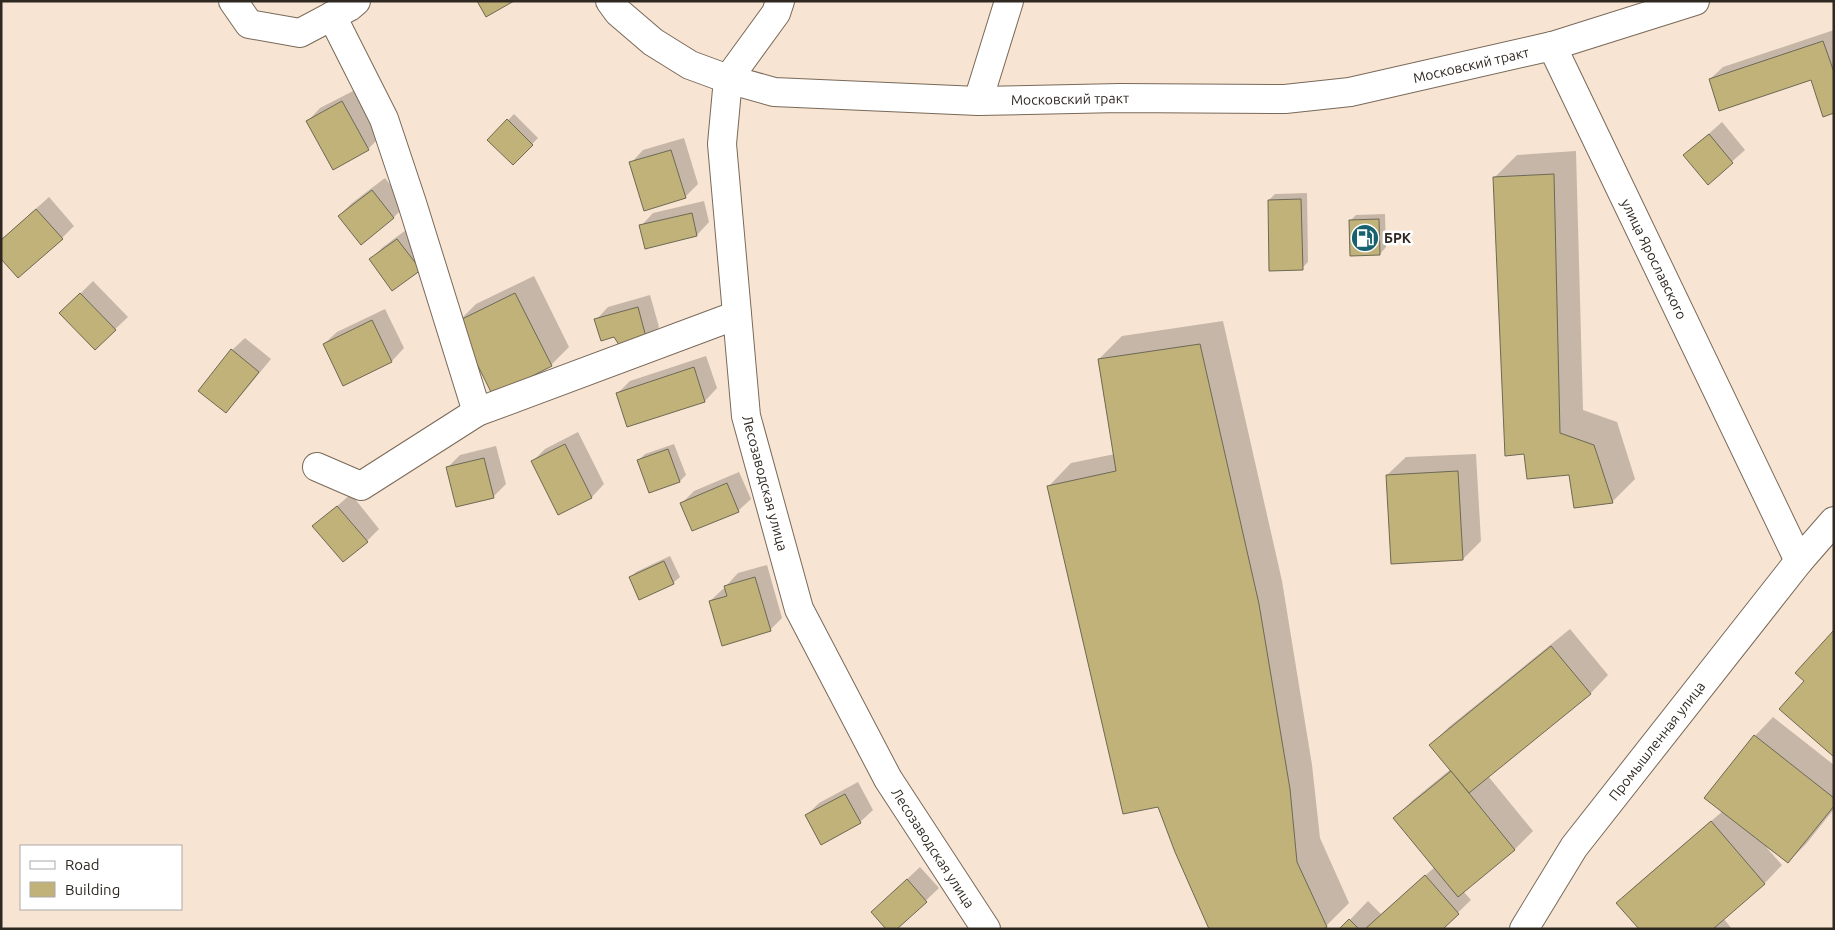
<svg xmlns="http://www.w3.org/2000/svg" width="1835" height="930" font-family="Ubuntu,sans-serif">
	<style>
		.shadow { fill: #0003 }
		.building { fill: #c0b278; stroke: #6d6954 }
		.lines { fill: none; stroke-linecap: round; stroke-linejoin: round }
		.minor-casing { stroke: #796959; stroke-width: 30 }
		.major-casing { stroke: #796959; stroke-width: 30 }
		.minor { stroke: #fff; stroke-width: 28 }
		.major { stroke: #fff; stroke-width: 28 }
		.labels { text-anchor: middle; stroke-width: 5; stroke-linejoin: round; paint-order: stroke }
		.street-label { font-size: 14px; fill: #2f2821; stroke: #fff }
		.poi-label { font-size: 14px; font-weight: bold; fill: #2f2821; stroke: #fff; text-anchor: start }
	</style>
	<rect width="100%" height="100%" fill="#f7e4d2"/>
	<!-- shadow -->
	<g class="shadow">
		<path d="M 1834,30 L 1834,112 L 1812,78 L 1710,79 L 1723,67 Z"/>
		<path d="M 355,90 L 381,136 L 368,149 L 334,168 L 308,121 L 320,108 Z"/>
		<path d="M 514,114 L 538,138 L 513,164 L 489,140 Z"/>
		<path d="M 1722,122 L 1745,150 L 1708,183 L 1685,155 Z"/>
		<path d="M 684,138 L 698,184 L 685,197 L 631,163 L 643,150 Z"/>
		<path d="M 1576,151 L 1583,410 L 1617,422 L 1635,479 L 1612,502 L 1570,473 L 1494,178 L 1517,155 Z"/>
		<path d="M 385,178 L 406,205 L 394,217 L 361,243 L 339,216 L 352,203 Z"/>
		<path d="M 1307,193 L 1308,262 L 1302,268 L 1269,200 L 1275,194 Z"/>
		<path d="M 49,197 L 74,226 L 62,238 L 1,240 Z"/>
		<path d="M 704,201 L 709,222 L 697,235 L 641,226 L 653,213 Z"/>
		<path d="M 1385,214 L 1386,247 L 1380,254 L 1350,221 L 1356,215 Z"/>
		<path d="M 410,227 L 420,269 L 371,259 L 383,247 Z"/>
		<path d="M 534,276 L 569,347 L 551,365 L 458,322 L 476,304 Z"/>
		<path d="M 93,281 L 128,317 L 95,348 L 61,313 Z"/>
		<path d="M 650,295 L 659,327 L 647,340 L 615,336 L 596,320 L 608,307 Z"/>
		<path d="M 385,309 L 404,348 L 392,361 L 344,385 L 324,344 L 337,332 Z"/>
		<path d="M 1223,321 L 1282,581 L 1312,765 L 1320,838 L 1349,903 L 1326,926 L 1048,487 L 1071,463 L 1115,454 L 1099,359 L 1122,336 Z"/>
		<path d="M 245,338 L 271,359 L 238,399 L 226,412 L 199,390 L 232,350 Z"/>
		<path d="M 706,356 L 717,388 L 705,401 L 617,394 L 630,381 Z"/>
		<path d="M 578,432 L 604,484 L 592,497 L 559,513 L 533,461 L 545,449 Z"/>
		<path d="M 674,444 L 686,475 L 680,481 L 638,461 L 645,454 Z"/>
		<path d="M 496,446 L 506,484 L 493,497 L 448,467 L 460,455 Z"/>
		<path d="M 1476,454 L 1481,541 L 1463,559 L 1387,475 L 1406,457 Z"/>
		<path d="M 739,472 L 751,499 L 738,511 L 681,504 L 694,491 Z"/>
		<path d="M 351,494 L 379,529 L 367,541 L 314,526 Z"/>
		<path d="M 670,556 L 680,577 L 673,583 L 630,578 L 636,572 Z"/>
		<path d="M 767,565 L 782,618 L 770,630 L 710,601 L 723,589 L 726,588 L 726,586 L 738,573 Z"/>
		<path d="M 1570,629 L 1608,675 L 1590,694 L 1488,776 L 1533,831 L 1515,849 L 1463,891 L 1471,900 L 1441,929 L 1341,929 L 1368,901 L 1381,914 L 1435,867 L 1395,818 L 1413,800 L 1451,769 L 1431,745 L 1449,727 Z"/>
		<path d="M 1773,717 L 1834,765 L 1834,809 L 1806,844 L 1788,862 L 1766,847 L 1782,865 L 1764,884 L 1723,918 L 1732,929 L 1640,929 L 1618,903 L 1636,885 L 1723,811 L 1755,736 Z"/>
		<path d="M 858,782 L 873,810 L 860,822 L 807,815 L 819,803 Z"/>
		<path d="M 920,867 L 939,888 L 896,929 L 885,900 Z"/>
	</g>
	<!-- building -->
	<g class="building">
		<path d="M 477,1 L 514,1 L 486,17 Z"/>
		<path d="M 1823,41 L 1834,72 L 1834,113 L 1823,117 L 1811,80 L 1719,111 L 1709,79 Z"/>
		<path d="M 342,101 L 369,150 L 333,170 L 306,121 Z"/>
		<path d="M 507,119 L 533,145 L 513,165 L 487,140 Z"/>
		<path d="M 1709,134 L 1733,163 L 1708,185 L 1683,155 Z"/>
		<path d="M 671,150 L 686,198 L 644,211 L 629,162 Z"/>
		<path d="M 1554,174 L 1560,433 L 1594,445 L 1613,503 L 1574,508 L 1569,475 L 1527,479 L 1524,454 L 1505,456 L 1493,177 Z"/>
		<path d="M 372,190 L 394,218 L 361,245 L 338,216 Z"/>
		<path d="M 1301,199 L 1303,270 L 1269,271 L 1268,200 Z"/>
		<path d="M 36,209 L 63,239 L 18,278 L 1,259 L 1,240 Z"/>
		<path d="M 692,213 L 697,236 L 645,249 L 639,225 Z"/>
		<path d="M 1379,219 L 1380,255 L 1350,256 L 1349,220 Z"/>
		<path d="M 397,239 L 421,270 L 392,291 L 369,259 Z"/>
		<path d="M 80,293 L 116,330 L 95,350 L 59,313 Z"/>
		<path d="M 515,293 L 552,366 L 493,396 L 456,322 Z"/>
		<path d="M 638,307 L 647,341 L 621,348 L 614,337 L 601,341 L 594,319 Z"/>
		<path d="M 372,320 L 392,362 L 343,386 L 323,344 Z"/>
		<path d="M 1200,344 L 1259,604 L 1290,789 L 1297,862 L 1327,927 L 1323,929 L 1209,929 L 1175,852 L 1158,807 L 1123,814 L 1047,486 L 1116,471 L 1098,359 Z"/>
		<path d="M 231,349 L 259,372 L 226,413 L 198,391 Z"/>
		<path d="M 694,367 L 705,402 L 627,427 L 616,393 Z"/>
		<path d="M 565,444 L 592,498 L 558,515 L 531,461 Z"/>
		<path d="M 668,449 L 680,482 L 649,493 L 637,460 Z"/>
		<path d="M 484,458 L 494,498 L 456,507 L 446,467 Z"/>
		<path d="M 1458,471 L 1463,560 L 1391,564 L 1386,475 Z"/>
		<path d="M 727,483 L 739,512 L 692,531 L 680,503 Z"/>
		<path d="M 337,506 L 368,542 L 343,562 L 312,526 Z"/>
		<path d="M 664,561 L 674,584 L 639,600 L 629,577 Z"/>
		<path d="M 755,577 L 771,631 L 722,646 L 709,601 L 727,596 L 724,586 Z"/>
		<path d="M 1834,630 L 1834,757 L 1779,709 L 1804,681 L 1795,673 Z"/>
		<path d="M 1551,646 L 1591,694 L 1469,793 L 1429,745 Z"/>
		<path d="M 1754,735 L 1834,798 L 1834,806 L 1788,863 L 1704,798 Z"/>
		<path d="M 1451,771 L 1515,850 L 1458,897 L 1393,818 Z"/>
		<path d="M 845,794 L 861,823 L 821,845 L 805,815 Z"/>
		<path d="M 1711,821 L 1765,884 L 1713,929 L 1639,929 L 1616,903 Z"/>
		<path d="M 1425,875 L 1459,914 L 1443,929 L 1365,929 Z"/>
		<path d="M 907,879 L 927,902 L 897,929 L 886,929 L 871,912 Z"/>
		<path d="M 1349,919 L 1359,929 L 1339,929 Z"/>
	</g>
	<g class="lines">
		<defs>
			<g id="minor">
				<path d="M 233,1 L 249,24 L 300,33 L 349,7 L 356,1"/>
				<path d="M 780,1 L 776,13 L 728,79 L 722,144 L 746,416 L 799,609 L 888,779 L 986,929"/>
				<path d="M 332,16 L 384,119 L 412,203 L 477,412"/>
				<path d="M 978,101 L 1009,1"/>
				<path d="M 317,467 L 361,486 L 477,412 L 737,315"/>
				<path d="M 1524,929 L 1574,847 L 1799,561"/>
			</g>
			<g id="major">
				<path d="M 610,1 L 618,12 L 653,42 L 690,65 L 728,79 L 774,92 L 978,101 L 1120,98 L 1285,99 L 1350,92 L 1552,46 L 1695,1"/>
				<path d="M 1552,46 L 1799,561 L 1834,521"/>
			</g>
		</defs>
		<!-- minor casing -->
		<use href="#minor" class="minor-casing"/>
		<!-- major casing -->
		<use href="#major" class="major-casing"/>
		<!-- minor -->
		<use href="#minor" class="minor"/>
		<!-- major -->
		<use href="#major" class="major"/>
	</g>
	<!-- icons -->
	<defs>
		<symbol id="fuel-disc" viewBox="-11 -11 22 22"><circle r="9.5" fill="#186270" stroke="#fff"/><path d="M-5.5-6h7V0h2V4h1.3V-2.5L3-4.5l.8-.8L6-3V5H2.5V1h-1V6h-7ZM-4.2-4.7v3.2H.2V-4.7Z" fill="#fff"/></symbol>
	</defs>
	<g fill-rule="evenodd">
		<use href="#fuel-disc" x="1349" y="222" width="32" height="32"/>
	</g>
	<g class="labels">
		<!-- street labels -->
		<g class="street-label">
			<text transform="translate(1471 65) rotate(-13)" y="5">Московский тракт</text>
			<text transform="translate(1070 99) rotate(-1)" y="5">Московский тракт</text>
			<text transform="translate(1654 259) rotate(64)" y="5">улица Ярославского</text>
			<text transform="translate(765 483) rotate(75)" y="5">Лесозаводская улица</text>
			<text transform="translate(1657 741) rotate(-52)" y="5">Промышленная улица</text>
			<text transform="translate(933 848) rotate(57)" y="5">Лесозаводская улица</text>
		</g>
		<!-- poi labels -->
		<g class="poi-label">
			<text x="1384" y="243">БРК</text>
		</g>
	</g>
	<!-- border -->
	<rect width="1835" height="930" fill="none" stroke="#2f2821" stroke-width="5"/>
	<!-- legend -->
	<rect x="20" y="845" width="162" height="65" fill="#ffffff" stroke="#aca9a6"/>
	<rect x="30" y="861" width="25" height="8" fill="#ffffff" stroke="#aca9a6"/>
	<text x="65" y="870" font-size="15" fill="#2f2821">Road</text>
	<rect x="30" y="882" width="25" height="15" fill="#c0b278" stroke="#aca9a6"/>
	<text x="65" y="895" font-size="15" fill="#2f2821">Building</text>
</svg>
